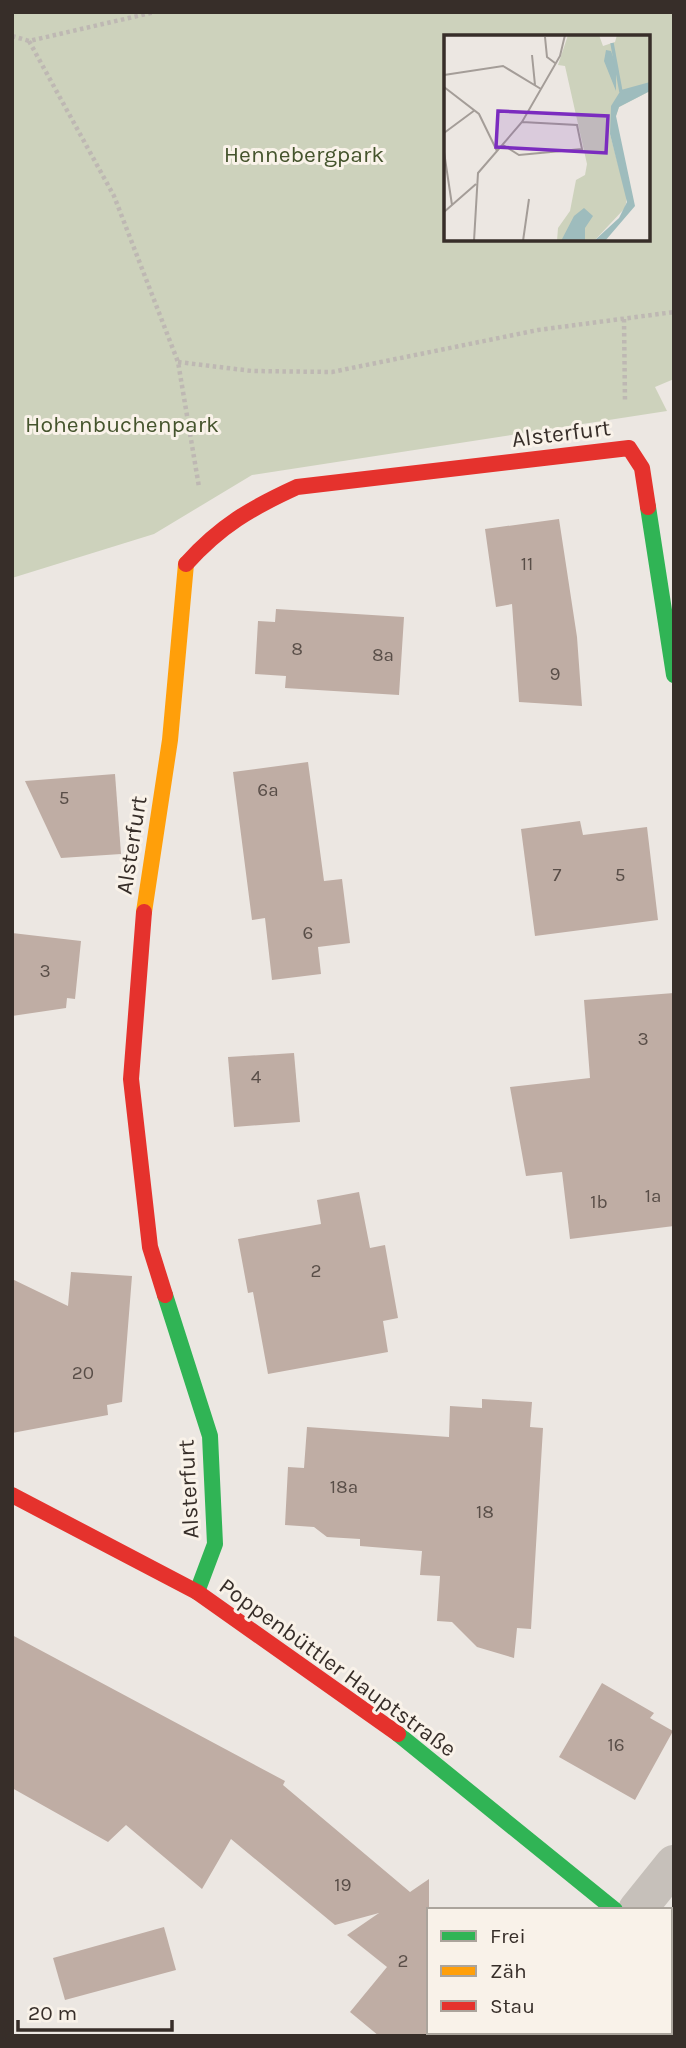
<svg xmlns="http://www.w3.org/2000/svg" width="686" height="2048" font-family="Karla,sans-serif">
	<style>
		.green { fill: #cdd2bc; fill-rule: evenodd }
		.building { fill: #bfada4 }
		.lines { fill: none; stroke-linecap: round; stroke-linejoin: round }
		.path { stroke: #beb8b3; stroke-width: 4.5; stroke-dasharray: 3.5 3.5; stroke-linecap: butt }
		.street { stroke: #c6c0ba; stroke-width: 38 }
		.fast { stroke: #30b455; stroke-width: 16 }
		.slow { stroke: #ff9f0a; stroke-width: 16 }
		.jam { stroke: #e5322d; stroke-width: 16 }
		.labels { text-anchor: middle; stroke-width: 6; stroke-linejoin: round; paint-order: stroke }
		.number-label { font-size: 19px; fill: #594e48 }
		.park-label { font-size: 23px; fill: #45542d; stroke: #f9f2e9 }
		.street-label { font-size: 23px; fill: #372e29; stroke: #f9f2e9 }
		.inset-river { fill: none; stroke: #9ebcbd; stroke-width: 3.5 }
		.inset-road { fill: none; stroke: #a49d98; stroke-width: 2 }
		.view { fill: #7b2cbf; fill-opacity: 0.15; stroke: #7b2cbf; stroke-width: 3.5 }
		.inset-edge { fill: none; stroke: #372e29; stroke-width: 3.5 }
	</style>
	<rect width="100%" height="100%" fill="#ece7e2"/>
	<!-- green -->
	<path class="green" d="M 12,12 L 674,12 L 674,379 L 655,387 L 667,411 L 252,475 L 154,534 L 12,578 ZM 446,37 L 649,37 L 649,240 L 446,240 Z"/>
	<!-- building -->
	<g class="building">
		<path d="M 559,519 L 577,637 L 582,706 L 519,702 L 512,604 L 496,607 L 485,529 Z"/>
		<path d="M 276,609 L 404,617 L 399,695 L 285,688 L 286,676 L 255,674 L 258,621 L 275,622 Z"/>
		<path d="M 308,762 L 324,881 L 342,879 L 350,943 L 318,947 L 321,974 L 272,980 L 265,918 L 252,920 L 233,772 Z"/>
		<path d="M 115,774 L 121,854 L 61,858 L 25,781 Z"/>
		<path d="M 580,821 L 583,835 L 647,827 L 658,920 L 535,936 L 521,829 Z"/>
		<path d="M 12,933 L 81,941 L 75,999 L 67,998 L 66,1008 L 12,1016 Z"/>
		<path d="M 674,993 L 674,1226 L 570,1239 L 562,1172 L 526,1176 L 510,1087 L 590,1078 L 584,1000 Z"/>
		<path d="M 294,1053 L 300,1122 L 234,1127 L 228,1057 Z"/>
		<path d="M 359,1192 L 370,1248 L 385,1245 L 398,1318 L 383,1321 L 388,1352 L 268,1374 L 253,1292 L 248,1293 L 238,1239 L 321,1224 L 317,1200 Z"/>
		<path d="M 71,1272 L 132,1276 L 122,1402 L 107,1405 L 108,1415 L 12,1433 L 12,1279 L 68,1306 Z"/>
		<path d="M 482,1399 L 532,1402 L 530,1427 L 543,1428 L 531,1629 L 517,1628 L 514,1658 L 477,1647 L 452,1622 L 437,1621 L 440,1576 L 420,1575 L 422,1551 L 360,1546 L 360,1539 L 327,1537 L 314,1527 L 285,1525 L 288,1467 L 304,1468 L 307,1427 L 449,1437 L 450,1406 L 482,1408 Z"/>
		<path d="M 12,1635 L 285,1781 L 283,1785 L 410,1892 L 429,1879 L 429,2036 L 379,2036 L 350,2012 L 387,1967 L 347,1935 L 379,1913 L 335,1925 L 231,1839 L 202,1889 L 126,1825 L 108,1842 L 12,1788 Z"/>
		<path d="M 602,1683 L 654,1713 L 650,1718 L 673,1731 L 635,1800 L 559,1757 Z"/>
		<path d="M 164,1927 L 176,1970 L 65,2000 L 53,1958 Z"/>
	</g>
	<g class="lines">
		<!-- path -->
		<g class="path">
			<path d="M 12,36 L 29,41 L 155,12"/>
			<path d="M 29,41 L 114,196 L 178,362 L 199,487"/>
			<path d="M 624,319 L 625,402"/>
			<path d="M 178,362 L 252,371 L 332,372 L 538,330 L 674,312"/>
		</g>
		<!-- street -->
		<path class="street" d="M 637,1910 L 674,1864"/>
		<!-- fast -->
		<g class="fast">
			<path d="M 648,507 L 674,675"/>
			<path d="M 165,1295 L 210,1436 L 215,1544 L 197,1592"/>
			<path d="M 398,1734 L 615,1910"/>
		</g>
		<!-- slow -->
		<path class="slow" d="M 144,912 L 170,740 L 186,564"/>
		<!-- jam -->
		<g class="jam">
			<path d="M 186,564 C 220,526 251,508 297,487 L 629,448 L 642,468 L 648,507"/>
			<path d="M 144,912 L 131,1079 L 150,1247 L 165,1295"/>
			<path d="M 12,1495 L 197,1592 L 398,1734"/>
			<path d="M 670,1957 L 674,1960"/>
		</g>
	</g>
	<g class="labels">
		<!-- number labels -->
		<g class="number-label">
			<text x="527" y="570">11</text>
			<text x="297" y="655">8</text>
			<text x="383" y="661">8a</text>
			<text x="555" y="680">9</text>
			<text x="268" y="796">6a</text>
			<text x="64" y="804">5</text>
			<text x="557" y="881">7</text>
			<text x="620" y="881">5</text>
			<text x="308" y="939">6</text>
			<text x="45" y="977">3</text>
			<text x="643" y="1045">3</text>
			<text x="256" y="1083">4</text>
			<text x="653" y="1202">1a</text>
			<text x="599" y="1208">1b</text>
			<text x="316" y="1277">2</text>
			<text x="83" y="1379">20</text>
			<text x="344" y="1493">18a</text>
			<text x="485" y="1518">18</text>
			<text x="616" y="1751">16</text>
			<text x="343" y="1891">19</text>
			<text x="403" y="1967">2</text>
		</g>
		<!-- park labels -->
		<g class="park-label">
			<text x="304" y="162">Hennebergpark</text>
			<text x="122" y="432">Hohenbuchenpark</text>
		</g>
		<!-- street labels -->
		<g class="street-label">
			<text transform="translate(561 433) rotate(-7)" y="8">Alsterfurt</text>
			<text transform="translate(131 845) rotate(-81)" y="8">Alsterfurt</text>
			<text transform="translate(188 1489) rotate(-93)" y="8">Alsterfurt</text>
			<text transform="translate(338 1667) rotate(36)" y="8">Poppenbüttler Hauptstraße</text>
		</g>
	</g>
	<!-- overview -->
	<g transform="translate(444 35)">
		<rect width="206" height="206" fill="#ece7e2"/>
		<path d="M 124,0 L 155,0 L 159,11 L 171,7 L 173,0 L 206,0 L 206,56 L 175,72 L 166,99 L 183,163 L 181,173 L 150,206 L 113,206 L 114,193 L 126,176 L 132,145 L 141,140 L 143,129 L 121,31 L 114,30 Z" fill="#cdd2bc"/>
		<path d="M 162,15 L 167,16 L 172,30 L 172,56 L 160,26 ZM 206,47 L 206,56 L 175,72 L 172,81 L 191,171 L 161,206 L 150,206 L 175,183 L 183,167 L 166,99 L 167,71 L 177,55 ZM 140,173 L 149,181 L 141,193 L 141,206 L 117,206 L 130,181 Z" fill="#9ebcbd"/>
		<path class="inset-river" d="M 168,8 L 177,57"/>
		<path class="inset-road" d="M 101,2 L 103,22 L 111,28M 88,20 L 91,50M 0,40 L 59,31 L 97,54M 0,52 L 35,79 L 53,116M 0,98 L 31,75M 59,110 L 75,120 L 138,114 L 133,90 L 78,87M 0,117 L 8,170M 0,177 L 32,149M 30,206 L 34,138 L 78,87 L 116,21 L 121,0M 79,206 L 85,164"/>
		<path class="view" d="M 54,76 L 164,81 L 162,118 L 52,112 Z"/>
		<rect width="206" height="206" class="inset-edge"/>
	</g>
	<!-- border -->
	<rect width="686" height="2048" fill="none" stroke="#372e29" stroke-width="28"/>
	<!-- legend -->
	<rect x="427" y="1908" width="245" height="126" fill="#f9f2e9" stroke="#aba49c" stroke-width="2"/>
	<rect x="441" y="1931" width="35" height="10" fill="#30b455" stroke="#aba49c" stroke-width="2"/>
	<text x="490" y="1943" font-size="21" fill="#372e29">Frei</text>
	<rect x="441" y="1966" width="35" height="10" fill="#ff9f0a" stroke="#aba49c" stroke-width="2"/>
	<text x="490" y="1978" font-size="21" fill="#372e29">Zäh</text>
	<rect x="441" y="2001" width="35" height="10" fill="#e5322d" stroke="#aba49c" stroke-width="2"/>
	<text x="490" y="2013" font-size="21" fill="#372e29">Stau</text>
	<!-- scale -->
	<path d="M18 2020v10h154v-10" fill="none" stroke="#372e29" stroke-width="3.5"/>
	<text x="28" y="2020" font-size="21" fill="#372e29" stroke="#f9f2e9" stroke-width="5" paint-order="stroke">20 m</text>
</svg>
